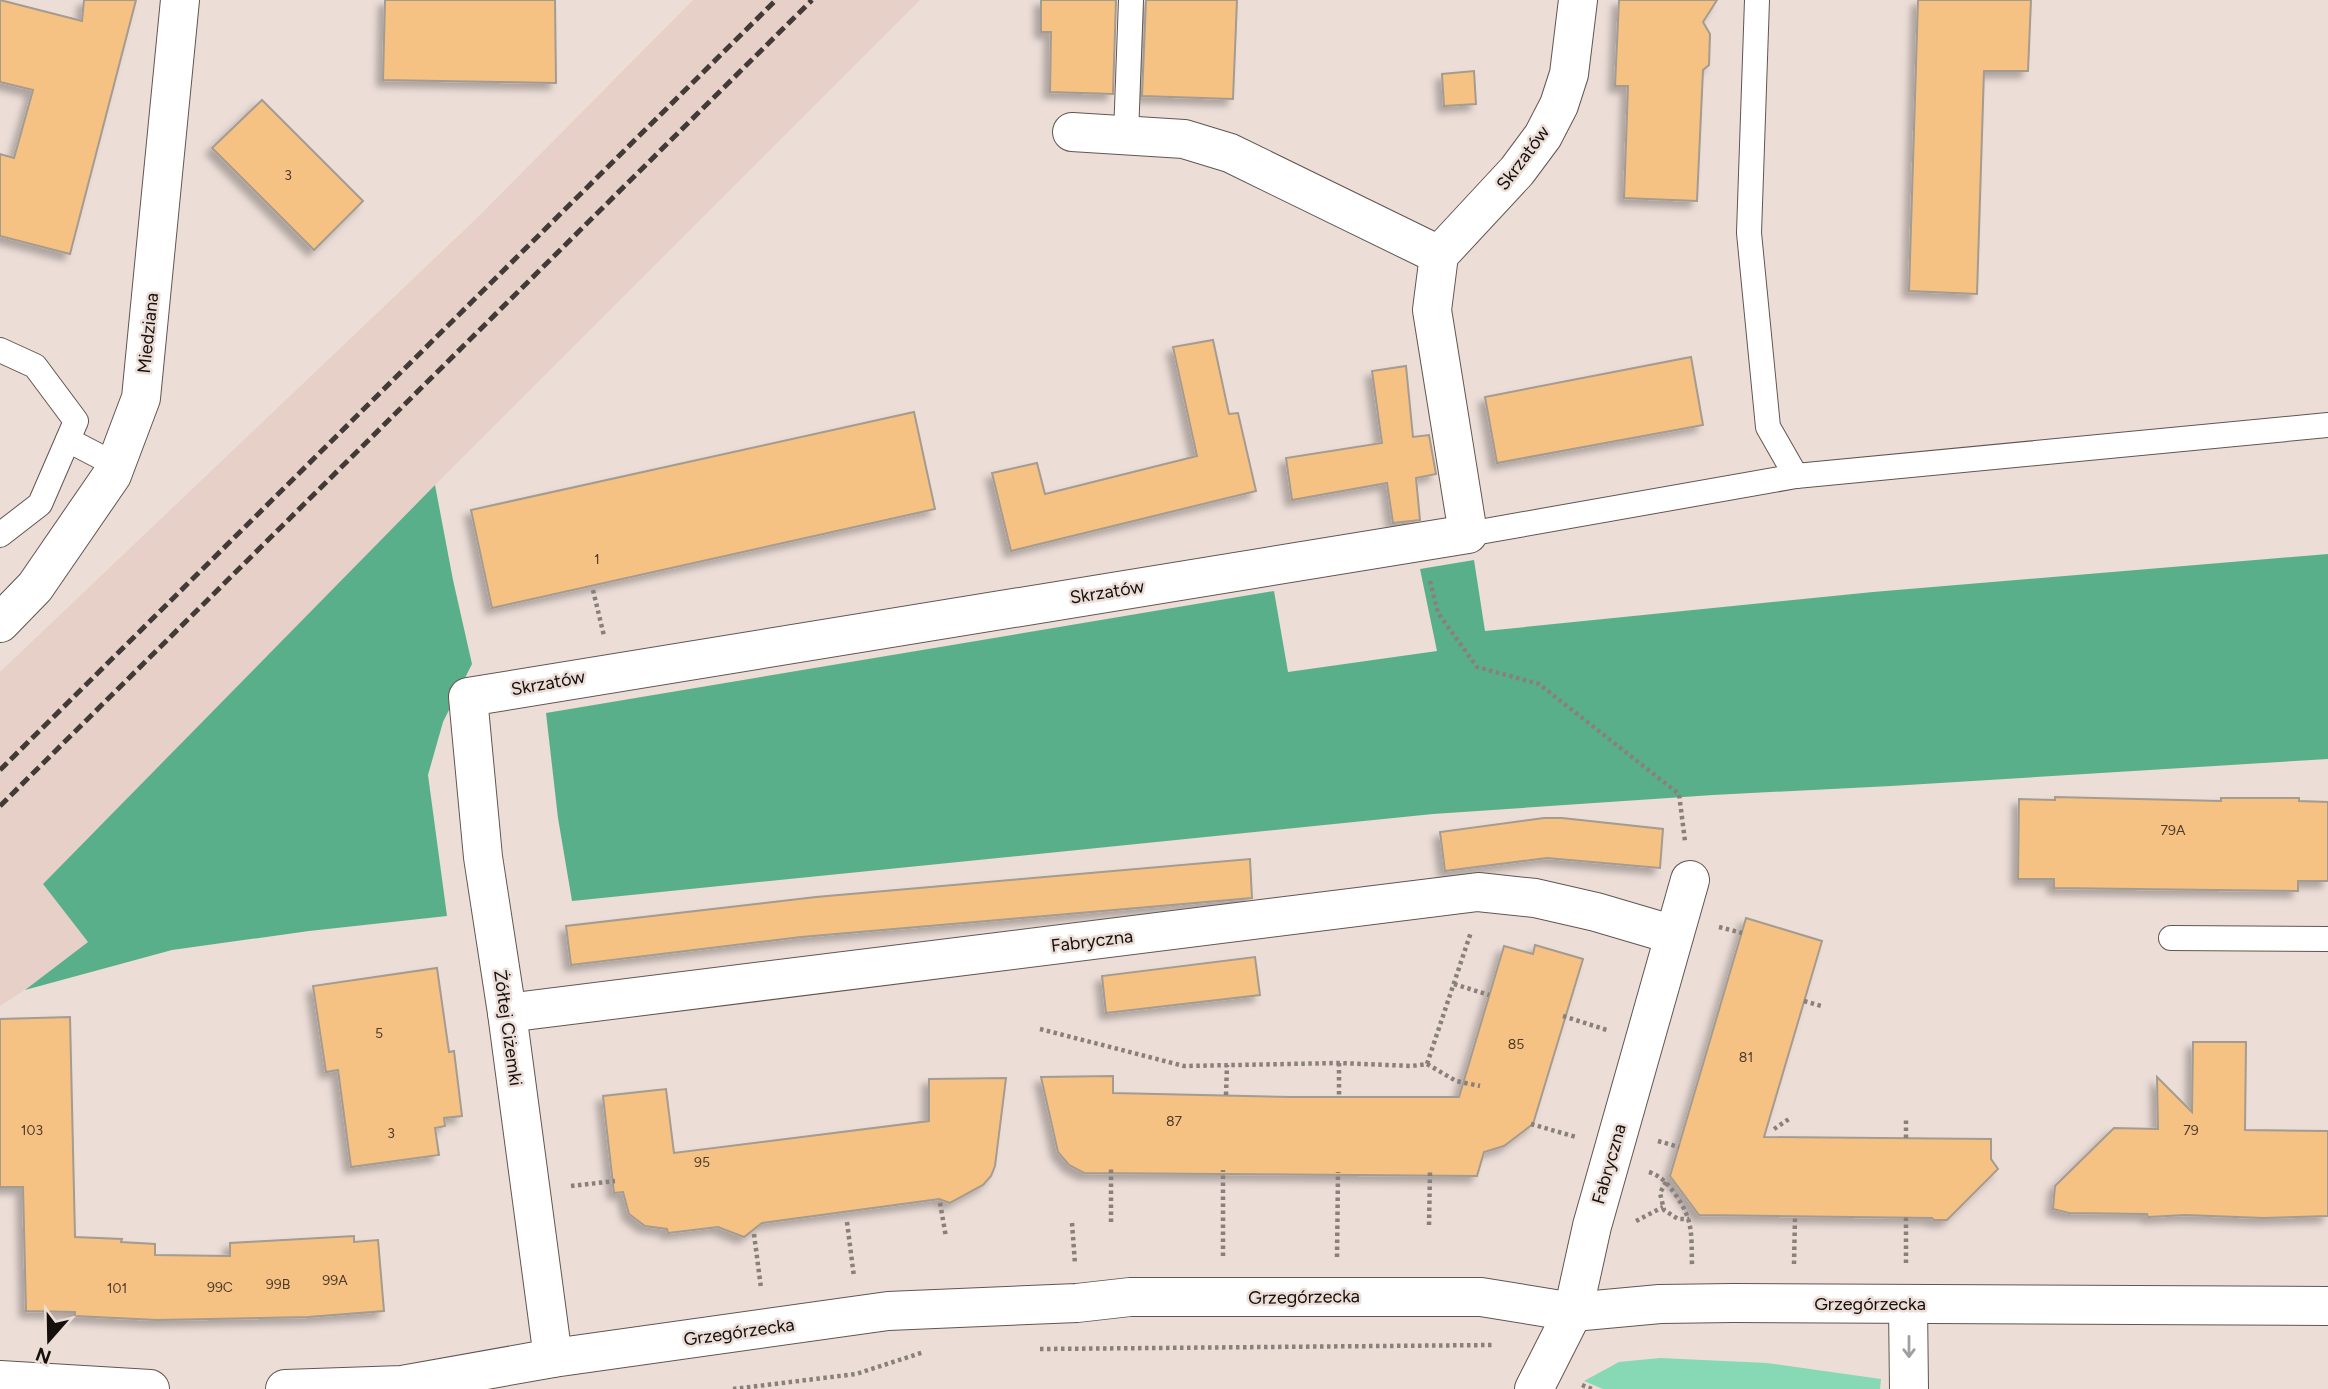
<svg xmlns="http://www.w3.org/2000/svg" width="2328" height="1389" font-family="Figtree,sans-serif">
	<style>
		.built { fill: #e7d0c7 }
		.green { fill: #86d9b4 }
		.forest { fill: #5aaf8b }
		.building { fill: #f5c283; stroke: #a49b91; stroke-width: 2; filter: url(#shadow) }
		.lines { fill: none; stroke-linecap: round; stroke-linejoin: round }
		.lane-casing { stroke: #625550; stroke-width: 26 }
		.street-casing { stroke: #625550; stroke-width: 40 }
		.path { stroke: #8a807b; stroke-width: 4.5; stroke-dasharray: 3.5 3.5; stroke-linecap: butt }
		.lane { stroke: #fff; stroke-width: 24 }
		.street { stroke: #fff; stroke-width: 38 }
		.rail { stroke: #413a37; stroke-width: 5; stroke-dasharray: 10 5; stroke-linecap: butt }
		.oneway { stroke: #a19f9f }
		.labels { text-anchor: middle; stroke-width: 5; stroke-linejoin: round; paint-order: stroke }
		.number-label { font-size: 14px; fill: #4d3c2b }
		.street-label { font-size: 18px; fill: #15100e; stroke: #ecddd7 }
	</style>
	<defs>
		<filter id="shadow"><feDropShadow dx="-6" dy="6" stdDeviation="3.5" flood-color="#0004"/></filter>
	</defs>
	<rect width="100%" height="100%" fill="#ecddd7"/>
	<!-- built -->
	<path class="built" d="M 693,0 L 920,0 L 435,485 L 43,884 L 88,942 L 25,990 L 0,1006 L 0,672 L 477,218 Z"/>
	<!-- green -->
	<path class="green" d="M 1660,1358 L 1767,1363 L 1881,1379 L 1880,1389 L 1603,1389 L 1584,1381 L 1619,1362 Z"/>
	<!-- forest -->
	<g class="forest">
		<path d="M 435,485 L 453,580 L 472,664 L 443,722 L 428,775 L 447,916 L 309,931 L 172,950 L 25,990 L 88,942 L 43,884 Z"/>
		<path d="M 2328,554 L 2328,759 L 1891,786 L 1713,795 L 1433,814 L 572,901 L 558,818 L 546,713 L 1274,591 L 1288,672 L 1437,651 L 1420,569 L 1474,560 L 1485,631 L 1873,592 Z"/>
	</g>
	<!-- building -->
	<g class="building">
		<path d="M 0,0 L 82,21 L 84,0 L 136,0 L 70,254 L 0,236 L 0,154 L 14,158 L 33,90 L 0,82 Z"/>
		<path d="M 385,0 L 555,0 L 556,83 L 383,80 Z"/>
		<path d="M 1041,0 L 1116,0 L 1113,94 L 1050,92 L 1051,32 L 1041,32 Z"/>
		<path d="M 1146,0 L 1237,0 L 1233,99 L 1142,96 Z"/>
		<path d="M 1619,0 L 1717,0 L 1703,22 L 1710,34 L 1709,65 L 1703,70 L 1697,201 L 1624,198 L 1628,86 L 1615,86 Z"/>
		<path d="M 1918,0 L 2031,0 L 2028,71 L 1984,71 L 1977,294 L 1909,291 Z"/>
		<path d="M 1474,71 L 1476,104 L 1444,106 L 1442,74 Z"/>
		<path d="M 262,100 L 363,201 L 314,250 L 212,148 Z"/>
		<path d="M 1213,340 L 1229,414 L 1238,413 L 1256,491 L 1011,551 L 992,473 L 1037,463 L 1045,494 L 1197,456 L 1173,347 Z"/>
		<path d="M 1691,357 L 1703,425 L 1497,463 L 1485,397 Z"/>
		<path d="M 1406,366 L 1413,437 L 1429,435 L 1436,474 L 1416,478 L 1420,520 L 1393,523 L 1387,483 L 1292,500 L 1286,458 L 1382,443 L 1372,371 Z"/>
		<path d="M 914,412 L 935,509 L 492,608 L 471,510 Z"/>
		<path d="M 2055,797 L 2221,801 L 2221,798 L 2299,798 L 2299,801 L 2328,802 L 2328,881 L 2298,881 L 2298,891 L 2054,888 L 2054,879 L 2018,879 L 2019,799 L 2055,800 Z"/>
		<path d="M 1544,818 L 1562,818 L 1663,829 L 1660,868 L 1547,858 L 1445,871 L 1440,832 Z"/>
		<path d="M 1250,859 L 1252,898 L 801,937 L 571,965 L 566,926 L 816,897 Z"/>
		<path d="M 1746,918 L 1822,941 L 1764,1137 L 1991,1139 L 1991,1159 L 1998,1169 L 1947,1220 L 1934,1220 L 1932,1218 L 1699,1215 L 1670,1176 Z"/>
		<path d="M 1535,945 L 1583,959 L 1533,1124 L 1504,1146 L 1484,1152 L 1477,1176 L 1084,1173 L 1069,1165 L 1058,1152 L 1041,1077 L 1113,1076 L 1113,1093 L 1291,1097 L 1459,1097 L 1504,946 L 1533,954 Z"/>
		<path d="M 1255,957 L 1260,995 L 1106,1013 L 1102,976 Z"/>
		<path d="M 437,968 L 449,1052 L 454,1051 L 462,1116 L 444,1118 L 445,1126 L 435,1128 L 439,1155 L 351,1167 L 338,1070 L 326,1072 L 313,986 Z"/>
		<path d="M 70,1017 L 75,1237 L 122,1239 L 121,1242 L 155,1244 L 155,1255 L 230,1256 L 230,1243 L 354,1236 L 354,1242 L 378,1240 L 384,1311 L 308,1317 L 157,1320 L 75,1316 L 75,1312 L 26,1311 L 23,1187 L 0,1187 L 0,1019 Z"/>
		<path d="M 2193,1042 L 2246,1042 L 2245,1130 L 2328,1131 L 2328,1216 L 2264,1218 L 2185,1215 L 2148,1217 L 2147,1214 L 2069,1213 L 2053,1209 L 2055,1186 L 2114,1128 L 2158,1129 L 2157,1077 L 2192,1112 Z"/>
		<path d="M 1006,1078 L 995,1166 L 991,1176 L 983,1185 L 950,1203 L 939,1199 L 762,1223 L 744,1237 L 718,1227 L 668,1233 L 667,1229 L 645,1226 L 629,1214 L 623,1192 L 614,1193 L 603,1096 L 666,1089 L 674,1153 L 929,1121 L 929,1079 Z"/>
	</g>
	<g class="lines">
		<defs>
			<g id="lane">
				<path d="M 1757,0 L 1749,233 L 1768,427 L 1796,476"/>
				<path d="M 1126,135 L 1131,0"/>
				<path d="M 0,350 L 35,366 L 76,421 L 40,504 L 0,535"/>
				<path d="M 68,440 L 116,465"/>
				<path d="M 1468,534 L 1796,476 L 2328,425"/>
				<path d="M 2171,938 L 2328,939"/>
			</g>
			<g id="street">
				<path d="M 1072,132 L 1184,139 L 1230,153 L 1439,255"/>
				<path d="M 0,623 L 35,587 L 112,475 L 141,398 L 180,0"/>
				<path d="M 507,1013 L 1478,892 L 1535,898 L 1596,912 L 1674,935"/>
				<path d="M 1908,1305 L 1909,1389"/>
				<path d="M 553,1358 L 507,1013 L 483,857 L 468,697 L 1468,534 L 1432,310 L 1439,255 L 1517,171 L 1543,136 L 1559,105 L 1569,74 L 1578,0"/>
				<path d="M 0,1380 L 150,1389"/>
				<path d="M 285,1389 L 402,1385 L 553,1358 L 888,1311 L 1077,1303 L 1130,1297 L 1481,1297 L 1573,1312 L 1660,1304 L 1733,1303 L 2328,1306"/>
				<path d="M 1534,1389 L 1573,1312 L 1592,1226 L 1690,880"/>
			</g>
		</defs>
		<!-- lane casing -->
		<use href="#lane" class="lane-casing"/>
		<!-- street casing -->
		<use href="#street" class="street-casing"/>
		<!-- path -->
		<g class="path">
			<path d="M 1430,581 L 1438,613 L 1477,667 L 1539,684 L 1679,794 L 1685,841"/>
			<path d="M 593,590 L 604,636"/>
			<path d="M 1719,927 L 1742,933"/>
			<path d="M 1454,984 L 1489,995"/>
			<path d="M 1804,1001 L 1821,1006"/>
			<path d="M 1563,1016 L 1607,1030"/>
			<path d="M 1040,1029 L 1184,1066 L 1339,1063 L 1412,1066 L 1427,1064 L 1471,932"/>
			<path d="M 1339,1063 L 1339,1097"/>
			<path d="M 1427,1064 L 1456,1081 L 1480,1086"/>
			<path d="M 1226,1095 L 1227,1065"/>
			<path d="M 1531,1124 L 1576,1137"/>
			<path d="M 1774,1129 L 1789,1119"/>
			<path d="M 1906,1138 L 1906,1119"/>
			<path d="M 1658,1141 L 1679,1147"/>
			<path d="M 1649,1172 C 1661,1176 1668,1184 1675,1194 C 1694,1221 1691,1234 1692,1265"/>
			<path d="M 1666,1182 L 1660,1193 L 1664,1210 L 1678,1219 L 1689,1219"/>
			<path d="M 571,1186 L 615,1181"/>
			<path d="M 940,1203 L 946,1237"/>
			<path d="M 1636,1221 L 1663,1207"/>
			<path d="M 847,1222 L 854,1277"/>
			<path d="M 1111,1222 L 1111,1169"/>
			<path d="M 1072,1223 L 1075,1264"/>
			<path d="M 1429,1225 L 1430,1172"/>
			<path d="M 754,1234 L 761,1288"/>
			<path d="M 1223,1256 L 1223,1170"/>
			<path d="M 1337,1257 L 1338,1172"/>
			<path d="M 1906,1263 L 1906,1217"/>
			<path d="M 1794,1264 L 1795,1217"/>
			<path d="M 1040,1349 L 1493,1345"/>
			<path d="M 1582,1385 L 1592,1389"/>
			<path d="M 733,1389 L 856,1374 L 924,1352"/>
		</g>
		<!-- lane -->
		<use href="#lane" class="lane"/>
		<!-- street -->
		<use href="#street" class="street"/>
		<!-- rail -->
		<g class="rail">
			<path d="M 0,770 L 776,0"/>
			<path d="M 0,806 L 812,0"/>
		</g>
	</g>
	<!-- one-way arrows -->
	<defs><path id="oneway-shaft" d="M-6 0H5M1.5-3L5.5 0L1.5 3" fill="none" stroke-width="1.6" stroke-linecap="round" stroke-linejoin="round" transform="scale(1.75)"/></defs>
	<use class="oneway" href="#oneway-shaft" transform="translate(1909 1347) rotate(90)"/>
	<g class="labels">
		<!-- number labels -->
		<g class="number-label">
			<text x="288" y="180">3</text>
			<text x="597" y="564">1</text>
			<text x="2173" y="835">79A</text>
			<text x="379" y="1038">5</text>
			<text x="1516" y="1049">85</text>
			<text x="1746" y="1062">81</text>
			<text x="1174" y="1126">87</text>
			<text x="32" y="1135">103</text>
			<text x="2191" y="1135">79</text>
			<text x="391" y="1138">3</text>
			<text x="702" y="1167">95</text>
			<text x="335" y="1285">99A</text>
			<text x="278" y="1289">99B</text>
			<text x="220" y="1292">99C</text>
			<text x="117" y="1293">101</text>
		</g>
		<!-- street labels -->
		<g class="street-label">
			<text transform="translate(1523 158) rotate(-53)" y="6">Skrzatów</text>
			<text transform="translate(148 333) rotate(-84)" y="6">Miedziana</text>
			<text transform="translate(1107 592) rotate(-9)" y="6">Skrzatów</text>
			<text transform="translate(548 683) rotate(-10)" y="6">Skrzatów</text>
			<text transform="translate(1092 941) rotate(-7)" y="6">Fabryczna</text>
			<text transform="translate(508 1028) rotate(82)" y="6">Żółtej Ciżemki</text>
			<text transform="translate(1609 1164) rotate(-74)" y="6">Fabryczna</text>
			<text transform="translate(1304 1297) rotate(-1)" y="6">Grzegórzecka</text>
			<text x="1870" y="1310">Grzegórzecka</text>
			<text transform="translate(739 1332) rotate(-8)" y="6">Grzegórzecka</text>
		</g>
	</g>
	<!-- north arrow -->
	<g transform="translate(49 1340) rotate(200)" stroke="#ecddd7" stroke-width="5" paint-order="stroke">
	<path d="M0-5L12 26L0 18L-12 26Z" fill="#15100e"/>
	<text y="-10" font-size="19" font-weight="bold" text-anchor="middle" fill="#15100e">N</text>
	</g>
</svg>
